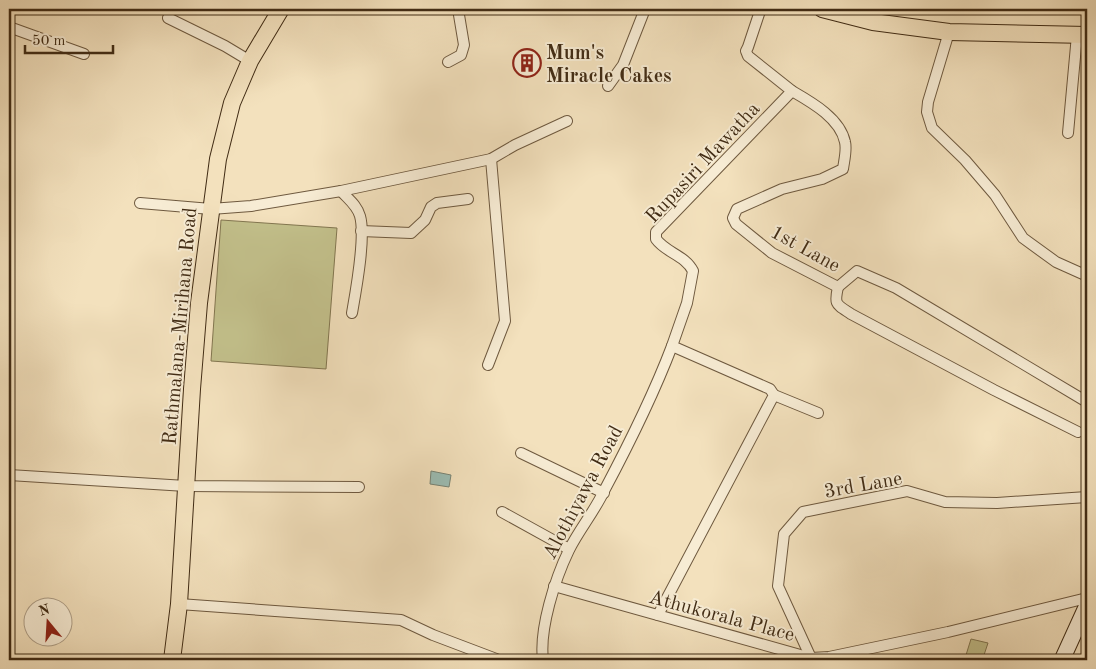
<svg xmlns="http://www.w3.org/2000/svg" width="1096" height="669" font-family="'Old Standard TT',serif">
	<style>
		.green { fill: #c3c18c; stroke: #827650 }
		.water { fill: #9bbdb4; stroke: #778374 }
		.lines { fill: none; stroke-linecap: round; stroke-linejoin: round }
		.street-casing { stroke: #6e593f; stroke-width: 12 }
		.secondary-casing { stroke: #412c15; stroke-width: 17 }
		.primary-casing { stroke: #412c15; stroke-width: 18 }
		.street { stroke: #f7ecd4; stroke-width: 10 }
		.secondary { stroke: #f7ecd4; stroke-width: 15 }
		.primary { stroke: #f3e1bd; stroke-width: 16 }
		.labels { text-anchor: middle; stroke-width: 4; stroke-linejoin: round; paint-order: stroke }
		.poi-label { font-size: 20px; font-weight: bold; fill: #412c15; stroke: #f7ecd4; text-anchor: start }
		.street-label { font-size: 20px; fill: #412c15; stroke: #f7ecd4 }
	</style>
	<rect width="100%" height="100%" fill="#f3e1bd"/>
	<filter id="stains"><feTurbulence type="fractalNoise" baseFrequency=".004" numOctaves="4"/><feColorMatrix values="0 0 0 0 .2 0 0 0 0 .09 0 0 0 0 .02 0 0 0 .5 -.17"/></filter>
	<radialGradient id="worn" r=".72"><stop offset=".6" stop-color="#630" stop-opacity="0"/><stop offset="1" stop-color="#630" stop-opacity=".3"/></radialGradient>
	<!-- green -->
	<g class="green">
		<path d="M 221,220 L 337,228 L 326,369 L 211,361 Z"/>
		<path d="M 971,639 L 988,643 L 983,658 L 966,655 Z"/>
	</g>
	<!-- water -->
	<path class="water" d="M 431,471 L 451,475 L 449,487 L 430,484 Z"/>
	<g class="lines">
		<defs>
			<g id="street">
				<path d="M 168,18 L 225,46 L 250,61"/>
				<path d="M 9,27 L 84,54"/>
				<path d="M 949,32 L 928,102 L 927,112 L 932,128 L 965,160 L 995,195 L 1023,238 L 1056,262 L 1085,275"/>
				<path d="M 448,62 L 461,55 L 464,45 L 458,9"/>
				<path d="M 608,86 L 623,65 L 645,9"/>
				<path d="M 792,91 C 811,102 840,118 845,142 C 847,150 844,161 843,169 L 822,179 L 782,189 L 737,209 L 733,218 L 736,224 L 772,253 L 838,287 L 857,271 L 896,288 L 1087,402"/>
				<path d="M 1068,133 L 1077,35"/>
				<path d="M 341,191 C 348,199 357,205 360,216 C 366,237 356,290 352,313"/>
				<path d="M 140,203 L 211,209 L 251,206 L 341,191 L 491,159 L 515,145 L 567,121"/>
				<path d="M 361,231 L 411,233 L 425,220 L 431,207 L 437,203 L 468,199"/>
				<path d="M 838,287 C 834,305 836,304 851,314 L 994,390 L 1078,432"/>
				<path d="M 488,365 L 505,321 L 491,159"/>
				<path d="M 774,395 L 818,413"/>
				<path d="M 521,453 L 604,493"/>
				<path d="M 9,475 L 186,486 L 359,487"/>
				<path d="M 502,512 L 569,549"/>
				<path d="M 554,586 L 811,658 L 829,657 L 948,632 L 1087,598"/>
				<path d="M 179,604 L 401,620 L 433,635 L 499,660"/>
				<path d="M 658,615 L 774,395 L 770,389 L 672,346 L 687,303 L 693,271 C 685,255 666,253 656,239 L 656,232 L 792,91 L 748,56 L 746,51 L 748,47 L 760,11 L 763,9"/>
				<path d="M 811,658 L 778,586 L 784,534 L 803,512 L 907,491 L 945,502 L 997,503 L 1087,497"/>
				<path d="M 543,660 C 539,629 555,579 569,550 C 579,530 594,512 604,491 C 629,444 653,396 672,346"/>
			</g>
			<path id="secondary" d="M 1062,660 L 1087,605"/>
			<g id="primary">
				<path d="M 822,9 L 873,22 L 949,32 L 1087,35"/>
				<path d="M 172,660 L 179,604 L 192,389 L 199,303 L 218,159 L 232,103 L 250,61 L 281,9"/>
			</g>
		</defs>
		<!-- street casing -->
		<use href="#street" class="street-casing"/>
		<!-- secondary casing -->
		<use href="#secondary" class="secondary-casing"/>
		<!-- primary casing -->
		<use href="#primary" class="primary-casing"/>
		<!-- street -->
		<use href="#street" class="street"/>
		<!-- secondary -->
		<use href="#secondary" class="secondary"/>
		<!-- primary -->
		<use href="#primary" class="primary"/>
	</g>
	<!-- icons -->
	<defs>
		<symbol id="building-ring" viewBox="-11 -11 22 22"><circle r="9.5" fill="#f7ecd4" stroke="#8f2418" stroke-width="1.5"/><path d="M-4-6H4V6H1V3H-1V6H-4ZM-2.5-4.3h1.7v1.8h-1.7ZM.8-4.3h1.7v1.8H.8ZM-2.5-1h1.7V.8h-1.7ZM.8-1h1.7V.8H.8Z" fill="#8f2418"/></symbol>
	</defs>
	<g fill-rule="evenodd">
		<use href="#building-ring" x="511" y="47" width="32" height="32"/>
	</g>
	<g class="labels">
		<!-- poi labels -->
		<g class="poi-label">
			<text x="546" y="59">Mum's<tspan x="546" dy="23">Miracle Cakes</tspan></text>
		</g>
		<!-- street labels -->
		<g class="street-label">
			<text transform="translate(702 162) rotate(-47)" y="7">Rupasiri Mawatha</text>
			<text transform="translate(806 248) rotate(29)" y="7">1st Lane</text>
			<text transform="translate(179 326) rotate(-85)" y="7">Rathmalana-Mirihana Road</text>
			<text transform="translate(863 484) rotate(-10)" y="7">3rd Lane</text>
			<text transform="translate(582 492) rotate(-62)" y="7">Alothiyawa Road</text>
			<text transform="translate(722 615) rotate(15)" y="7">Athukorala Place</text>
		</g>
	</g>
	<!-- margin -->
	<rect width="1096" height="669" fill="none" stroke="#f3e1bd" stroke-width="30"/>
	<rect x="10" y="10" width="1076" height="649" fill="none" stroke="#412c15" stroke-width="2.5"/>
	<rect x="15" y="15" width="1066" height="639" fill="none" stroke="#412c15"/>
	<!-- north arrow -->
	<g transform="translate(48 622) rotate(342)"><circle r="24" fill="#f7ecd4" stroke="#ae9f88"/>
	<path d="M0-4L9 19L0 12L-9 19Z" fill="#8f2418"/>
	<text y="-8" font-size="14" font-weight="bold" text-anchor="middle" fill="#412c15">N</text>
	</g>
	<!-- scale -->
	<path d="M25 45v8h88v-8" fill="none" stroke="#412c15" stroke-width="2.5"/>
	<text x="32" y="45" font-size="15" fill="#412c15" stroke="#f7ecd4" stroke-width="4" paint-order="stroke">50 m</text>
	<rect width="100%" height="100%" filter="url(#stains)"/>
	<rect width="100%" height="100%" fill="url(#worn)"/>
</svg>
